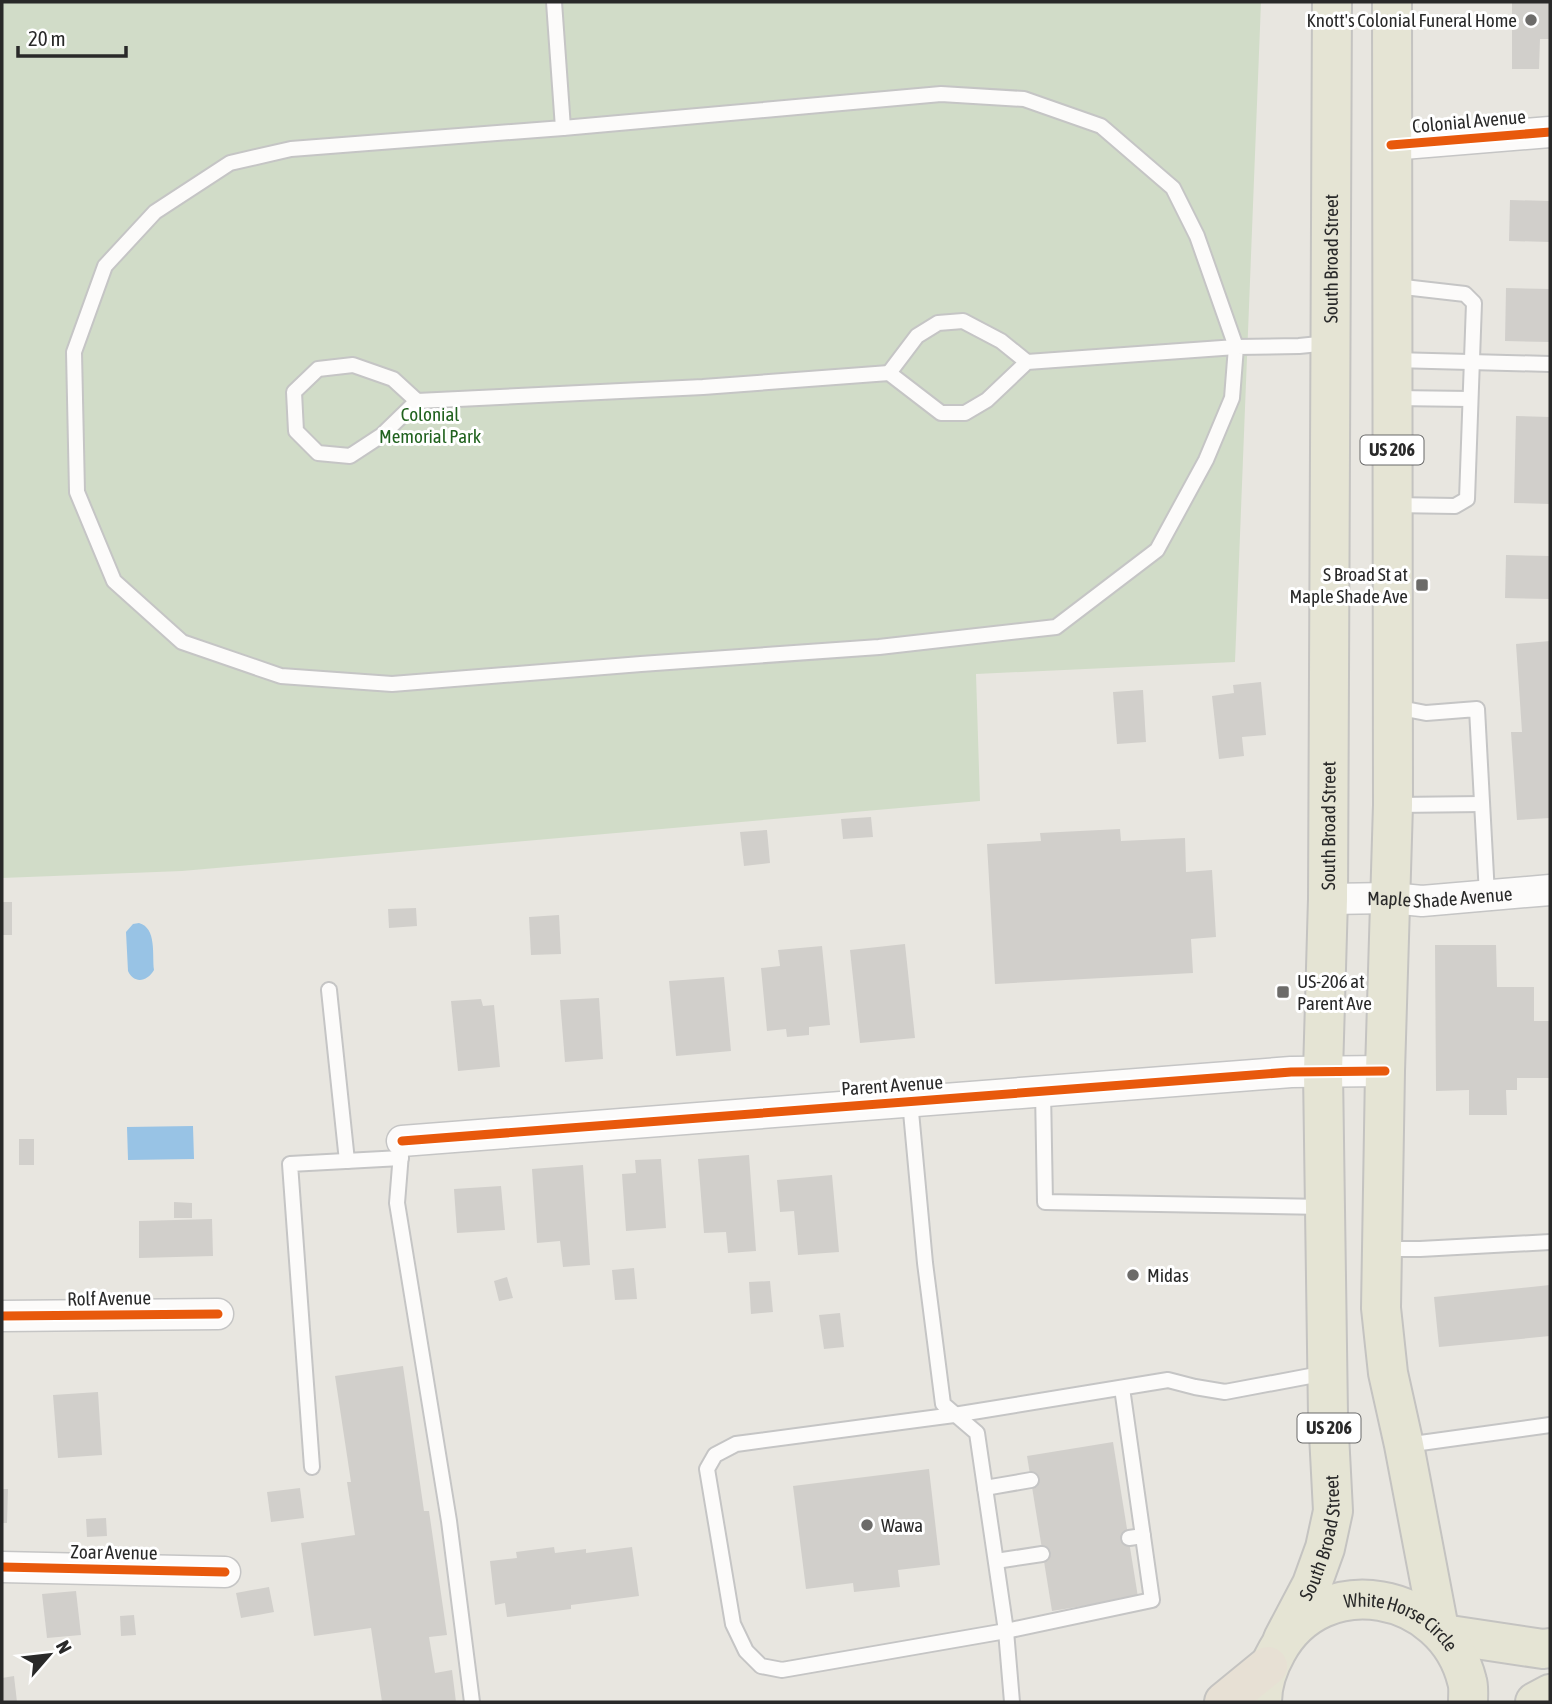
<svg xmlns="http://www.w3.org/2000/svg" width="1552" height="1704" font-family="'Asap Condensed',sans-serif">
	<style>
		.cemetery { fill: #d1dcc8 }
		.water { fill: #98c3e5 }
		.building { fill: #d1cfcb }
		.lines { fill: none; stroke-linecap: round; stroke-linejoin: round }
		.lane-casing { stroke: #c5c5c5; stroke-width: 18 }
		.street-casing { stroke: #c5c5c5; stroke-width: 33 }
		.primary-casing { stroke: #c4c3c1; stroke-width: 42 }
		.highway-casing { stroke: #c4c3c1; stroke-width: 42 }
		.lane { stroke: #fcfbfa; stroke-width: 14 }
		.street { stroke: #fcfbfa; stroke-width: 30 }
		.primary { stroke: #e5e4d4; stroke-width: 38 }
		.highway { stroke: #e7e0d4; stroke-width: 38 }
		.cycleway-casing { stroke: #fff; stroke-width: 13 }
		.cycleway { stroke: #e8590c; stroke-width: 9 }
		.poi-dot { fill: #6c6b69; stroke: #fff; stroke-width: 2.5 }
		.labels { text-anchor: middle; stroke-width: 6; stroke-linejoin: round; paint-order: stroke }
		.shield { fill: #fff; stroke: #696969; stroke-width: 2 }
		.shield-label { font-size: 18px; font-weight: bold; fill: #292929 }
		.poi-label { font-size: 19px; fill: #292929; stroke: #fff; text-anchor: start }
		.street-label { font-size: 19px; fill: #292929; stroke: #fff }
		.park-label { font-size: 19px; fill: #20621e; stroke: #fff }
	</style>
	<rect width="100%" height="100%" fill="#e8e6e0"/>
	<!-- cemetery -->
	<path class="cemetery" d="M 2,2 L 1261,2 L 1235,662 L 976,674 L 980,801 L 182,871 L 2,878 Z"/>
	<!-- water -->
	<g class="water">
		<path d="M 139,923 C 157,928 152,955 154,970 C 147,982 134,984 128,971 L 126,932 L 133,924 Z"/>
		<path d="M 193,1126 L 194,1159 L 128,1160 L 127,1127 Z"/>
	</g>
	<!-- building -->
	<g class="building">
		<path d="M 1512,2 L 1550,2 L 1550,39 L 1540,39 L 1539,69 L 1512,69 Z"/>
		<path d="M 1510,200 L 1550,201 L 1550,242 L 1509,241 Z"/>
		<path d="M 1506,288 L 1550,289 L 1550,342 L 1505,341 Z"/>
		<path d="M 1516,416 L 1550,417 L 1550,504 L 1514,503 Z"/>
		<path d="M 1506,555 L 1550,556 L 1550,599 L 1505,598 Z"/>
		<path d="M 1550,641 L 1550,818 L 1517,820 L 1511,732 L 1522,732 L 1516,644 Z"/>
		<path d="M 1261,682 L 1266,735 L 1242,737 L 1244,756 L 1219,759 L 1212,696 L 1234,693 L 1233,685 Z"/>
		<path d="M 1143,690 L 1146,742 L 1117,744 L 1113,692 Z"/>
		<path d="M 871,817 L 873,837 L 843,839 L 841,819 Z"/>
		<path d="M 1120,829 L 1121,841 L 1185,838 L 1186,872 L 1212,870 L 1216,937 L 1191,939 L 1193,973 L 995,984 L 987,844 L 1041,841 L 1040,833 Z"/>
		<path d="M 767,830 L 770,863 L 744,866 L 740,832 Z"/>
		<rect x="2" y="902" width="10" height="33"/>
		<path d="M 416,908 L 417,926 L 389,928 L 388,909 Z"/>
		<path d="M 559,915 L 561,954 L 531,955 L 529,917 Z"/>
		<path d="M 905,944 L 915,1038 L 860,1043 L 850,950 Z"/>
		<path d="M 1435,945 L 1496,945 L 1497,987 L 1534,987 L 1534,1021 L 1550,1021 L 1550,1078 L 1517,1078 L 1517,1090 L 1506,1090 L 1507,1115 L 1469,1115 L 1469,1090 L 1436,1091 Z"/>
		<path d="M 822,946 L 830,1025 L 809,1027 L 809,1035 L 787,1037 L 786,1029 L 767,1031 L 761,968 L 780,966 L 778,950 Z"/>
		<path d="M 724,977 L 731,1051 L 676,1056 L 669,981 Z"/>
		<path d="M 599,998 L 603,1059 L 565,1062 L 560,1000 Z"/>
		<path d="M 481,999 L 483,1006 L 494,1005 L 500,1067 L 458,1071 L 451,1001 Z"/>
		<rect x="19" y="1139" width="15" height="26"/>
		<path d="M 749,1155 L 756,1251 L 728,1253 L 726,1232 L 704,1233 L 698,1159 Z"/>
		<path d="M 661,1159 L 666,1228 L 626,1231 L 622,1174 L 636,1173 L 635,1160 Z"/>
		<path d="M 583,1165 L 590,1265 L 563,1267 L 560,1241 L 537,1243 L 532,1169 Z"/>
		<path d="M 832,1175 L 839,1252 L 798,1255 L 794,1211 L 780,1212 L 777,1180 Z"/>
		<path d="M 501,1186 L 505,1230 L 457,1233 L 454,1189 Z"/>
		<path d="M 174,1202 L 192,1203 L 192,1218 L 174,1218 Z"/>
		<path d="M 212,1219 L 213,1256 L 139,1258 L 139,1221 Z"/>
		<path d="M 634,1268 L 637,1299 L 615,1300 L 612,1270 Z"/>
		<path d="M 507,1277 L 513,1298 L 499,1301 L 494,1281 Z"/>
		<path d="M 770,1281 L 773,1312 L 751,1314 L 749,1282 Z"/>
		<path d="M 1550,1285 L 1550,1336 L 1439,1347 L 1434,1297 Z"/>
		<path d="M 840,1313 L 844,1347 L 824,1349 L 819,1315 Z"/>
		<path d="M 403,1366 L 424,1511 L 429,1511 L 447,1635 L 429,1637 L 435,1673 L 452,1670 L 456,1702 L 382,1702 L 371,1628 L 314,1636 L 301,1543 L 355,1535 L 347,1482 L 351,1482 L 335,1376 Z"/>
		<path d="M 98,1392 L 102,1455 L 58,1458 L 53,1395 Z"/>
		<path d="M 1113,1442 L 1138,1597 L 1052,1611 L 1027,1456 Z"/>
		<path d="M 929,1469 L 940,1565 L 898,1570 L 900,1587 L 854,1592 L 853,1583 L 806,1589 L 793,1486 Z"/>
		<path d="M 300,1488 L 304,1518 L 271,1522 L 267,1492 Z"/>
		<path d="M 2,1489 L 8,1489 L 7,1523 L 2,1523 Z"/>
		<path d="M 106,1518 L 107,1536 L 87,1537 L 86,1519 Z"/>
		<path d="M 554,1547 L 555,1553 L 586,1549 L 586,1553 L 632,1547 L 639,1596 L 571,1605 L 571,1609 L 507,1617 L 505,1603 L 495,1605 L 490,1561 L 517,1558 L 516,1552 Z"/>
		<path d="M 269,1587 L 274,1612 L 241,1618 L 236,1593 Z"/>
		<path d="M 76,1591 L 81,1635 L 47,1638 L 42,1594 Z"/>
		<path d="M 134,1615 L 136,1635 L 121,1636 L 120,1616 Z"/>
		<path d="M 14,1676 L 17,1702 L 2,1702 L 2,1678 Z"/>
	</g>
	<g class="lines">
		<defs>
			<g id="lane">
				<path d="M 554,2 L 563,128 L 291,149 L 230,163 L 155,212 L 105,266 L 74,352 L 77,492 L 114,581 L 182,642 L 281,676 L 392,684 L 641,664 L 879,647 L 1056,627 L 1157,550 L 1206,460 L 1232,398 L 1236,347 L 1299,346 L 1329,343"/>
				<path d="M 1394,360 L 1550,364"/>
				<path d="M 889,373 L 917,336 L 938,323 L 963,321 L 1001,341 L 1027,362"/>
				<path d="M 1394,398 L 1470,399"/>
				<path d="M 417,401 L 393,379 L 353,365 L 318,369 L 294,392 L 296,431 L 318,453 L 350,456 L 382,435 L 417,401 L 703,387 L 889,373 L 941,413 L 965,413 L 987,400 L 1027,362 L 1236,347 L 1197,236 L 1173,188 L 1101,126 L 1024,99 L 941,94 L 563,128"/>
				<path d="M 1393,505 L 1455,506 L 1467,499 L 1474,303 L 1465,294 L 1395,286"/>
				<path d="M 1395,707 L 1426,713 L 1477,709 L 1487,895"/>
				<path d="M 1396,805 L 1482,804"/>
				<path d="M 329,990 L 347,1161"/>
				<path d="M 1043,1091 L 1045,1202 L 1325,1207"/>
				<path d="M 910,1101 L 925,1263 L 943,1404 L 977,1433 L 1006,1631 L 1012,1702"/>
				<path d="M 402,1141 L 397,1203 L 449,1521 L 472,1702"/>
				<path d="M 1384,1249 L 1420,1249 L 1550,1242"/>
				<path d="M 1122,1388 L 1152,1600 L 1006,1631 L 782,1670 L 761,1666 L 746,1651 L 733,1624 L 707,1469 L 715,1455 L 736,1444 L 954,1415 L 1168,1380 L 1195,1387 L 1225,1392 L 1326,1373"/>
				<path d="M 1406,1445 L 1550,1425"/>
				<path d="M 312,1467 L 290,1164 L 401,1158"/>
				<path d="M 985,1488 L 1031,1480"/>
				<path d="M 1129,1538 L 1143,1536"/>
				<path d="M 996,1561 L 1042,1554"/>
			</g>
			<g id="street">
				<path d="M 1391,145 L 1550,132"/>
				<path id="s1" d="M 1328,899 L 1391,898 L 1422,901 L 1550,890"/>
				<path d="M 402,1141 L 1291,1072 L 1385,1071"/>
				<path d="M 2,1316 L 218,1314"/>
				<path d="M 2,1567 L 225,1572"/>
			</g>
			<g id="primary">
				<path d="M 1392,2 L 1393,805 L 1385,1071 L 1381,1308 L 1388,1373 L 1404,1445 L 1439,1629"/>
				<path d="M 1443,1634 L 1543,1649 L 1550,1648"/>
				<path id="s2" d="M 1283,1639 L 1312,1584 L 1325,1548 L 1333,1511 L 1328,1415 L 1323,1072 L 1328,899 L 1332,2"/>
				<path id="s3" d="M 1262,1702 C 1262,1684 1268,1667 1277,1651 C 1322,1568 1445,1591 1467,1681 C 1469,1687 1468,1695 1468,1702"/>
				<path d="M 1535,1702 L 1550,1694"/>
			</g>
			<path id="highway" d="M 1224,1702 L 1268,1666"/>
		</defs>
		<!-- lane casing -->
		<use href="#lane" class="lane-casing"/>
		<!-- street casing -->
		<use href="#street" class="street-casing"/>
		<!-- primary casing -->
		<use href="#primary" class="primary-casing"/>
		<!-- highway casing -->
		<use href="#highway" class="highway-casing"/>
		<!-- lane -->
		<use href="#lane" class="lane"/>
		<!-- street -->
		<use href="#street" class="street"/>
		<!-- primary -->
		<use href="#primary" class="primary"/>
		<!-- highway -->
		<use href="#highway" class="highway"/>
		<defs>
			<g id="cycleway">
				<path d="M 1391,145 L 1550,132"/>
				<path d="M 402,1141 L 1291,1072 L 1385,1071"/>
				<path d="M 2,1316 L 218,1314"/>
				<path d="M 2,1567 L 225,1572"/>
			</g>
		</defs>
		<!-- cycleway casing -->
		<use href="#cycleway" class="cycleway-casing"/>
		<!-- cycleway -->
		<use href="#cycleway" class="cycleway"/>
	</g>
	<!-- markers -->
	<g class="poi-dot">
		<circle cx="1531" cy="20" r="7"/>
		<rect x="1415" y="578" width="14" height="14" rx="3.5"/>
		<rect x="1276" y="985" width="14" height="14" rx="3.5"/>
		<circle cx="1133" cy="1275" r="7"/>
		<circle cx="867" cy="1525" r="7"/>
	</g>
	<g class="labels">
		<!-- shield labels -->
		<g class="shield">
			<rect x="1360.5" y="435.5" width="63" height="29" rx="5"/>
			<rect x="1297.5" y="1413.5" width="63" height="29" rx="5"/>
		</g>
		<g class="shield-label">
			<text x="1392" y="456">US 206</text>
			<text x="1329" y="1434">US 206</text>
		</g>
		<!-- poi labels -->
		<g class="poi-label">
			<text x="1517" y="27" text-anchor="end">Knott's Colonial Funeral Home</text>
			<text x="1408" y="581" text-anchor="end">S Broad St at<tspan x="1408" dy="22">Maple Shade Ave</tspan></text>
			<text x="1297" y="988">US-206 at<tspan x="1297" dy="22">Parent Ave</tspan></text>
			<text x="1147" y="1282">Midas</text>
			<text x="881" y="1532">Wawa</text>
		</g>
		<!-- street labels -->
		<g class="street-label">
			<text transform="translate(1469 121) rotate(-5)" y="7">Colonial Avenue</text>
			<text dy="7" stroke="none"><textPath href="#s2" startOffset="1391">South Broad Street</textPath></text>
			<text dy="7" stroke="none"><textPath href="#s2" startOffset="824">South Broad Street</textPath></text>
			<text dy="7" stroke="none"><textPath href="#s1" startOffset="112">Maple Shade Avenue</textPath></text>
			<text transform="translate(892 1085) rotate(-4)" y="7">Parent Avenue</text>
			<text transform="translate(109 1298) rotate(-1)" y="7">Rolf Avenue</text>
			<text dy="7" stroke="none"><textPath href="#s2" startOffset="110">South Broad Street</textPath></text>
			<text transform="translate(114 1552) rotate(1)" y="7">Zoar Avenue</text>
			<text dy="7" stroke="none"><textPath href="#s3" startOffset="203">White Horse Circle</textPath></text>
		</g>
		<!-- park labels -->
		<g class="park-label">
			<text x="430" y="421">Colonial<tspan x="430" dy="22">Memorial Park</tspan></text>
		</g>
	</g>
	<!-- border -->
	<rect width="1552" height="1704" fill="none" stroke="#292929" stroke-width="7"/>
	<!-- north arrow -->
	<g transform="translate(49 1655) rotate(62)" stroke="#ffffff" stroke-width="5" paint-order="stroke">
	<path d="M0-5L12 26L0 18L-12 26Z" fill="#292929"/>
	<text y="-10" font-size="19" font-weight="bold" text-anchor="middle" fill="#292929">N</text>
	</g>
	<!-- scale -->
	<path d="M18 46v10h108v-10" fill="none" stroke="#292929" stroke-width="3.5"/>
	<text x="28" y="46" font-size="21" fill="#292929" stroke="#ffffff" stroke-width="5" paint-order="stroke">20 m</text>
</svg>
